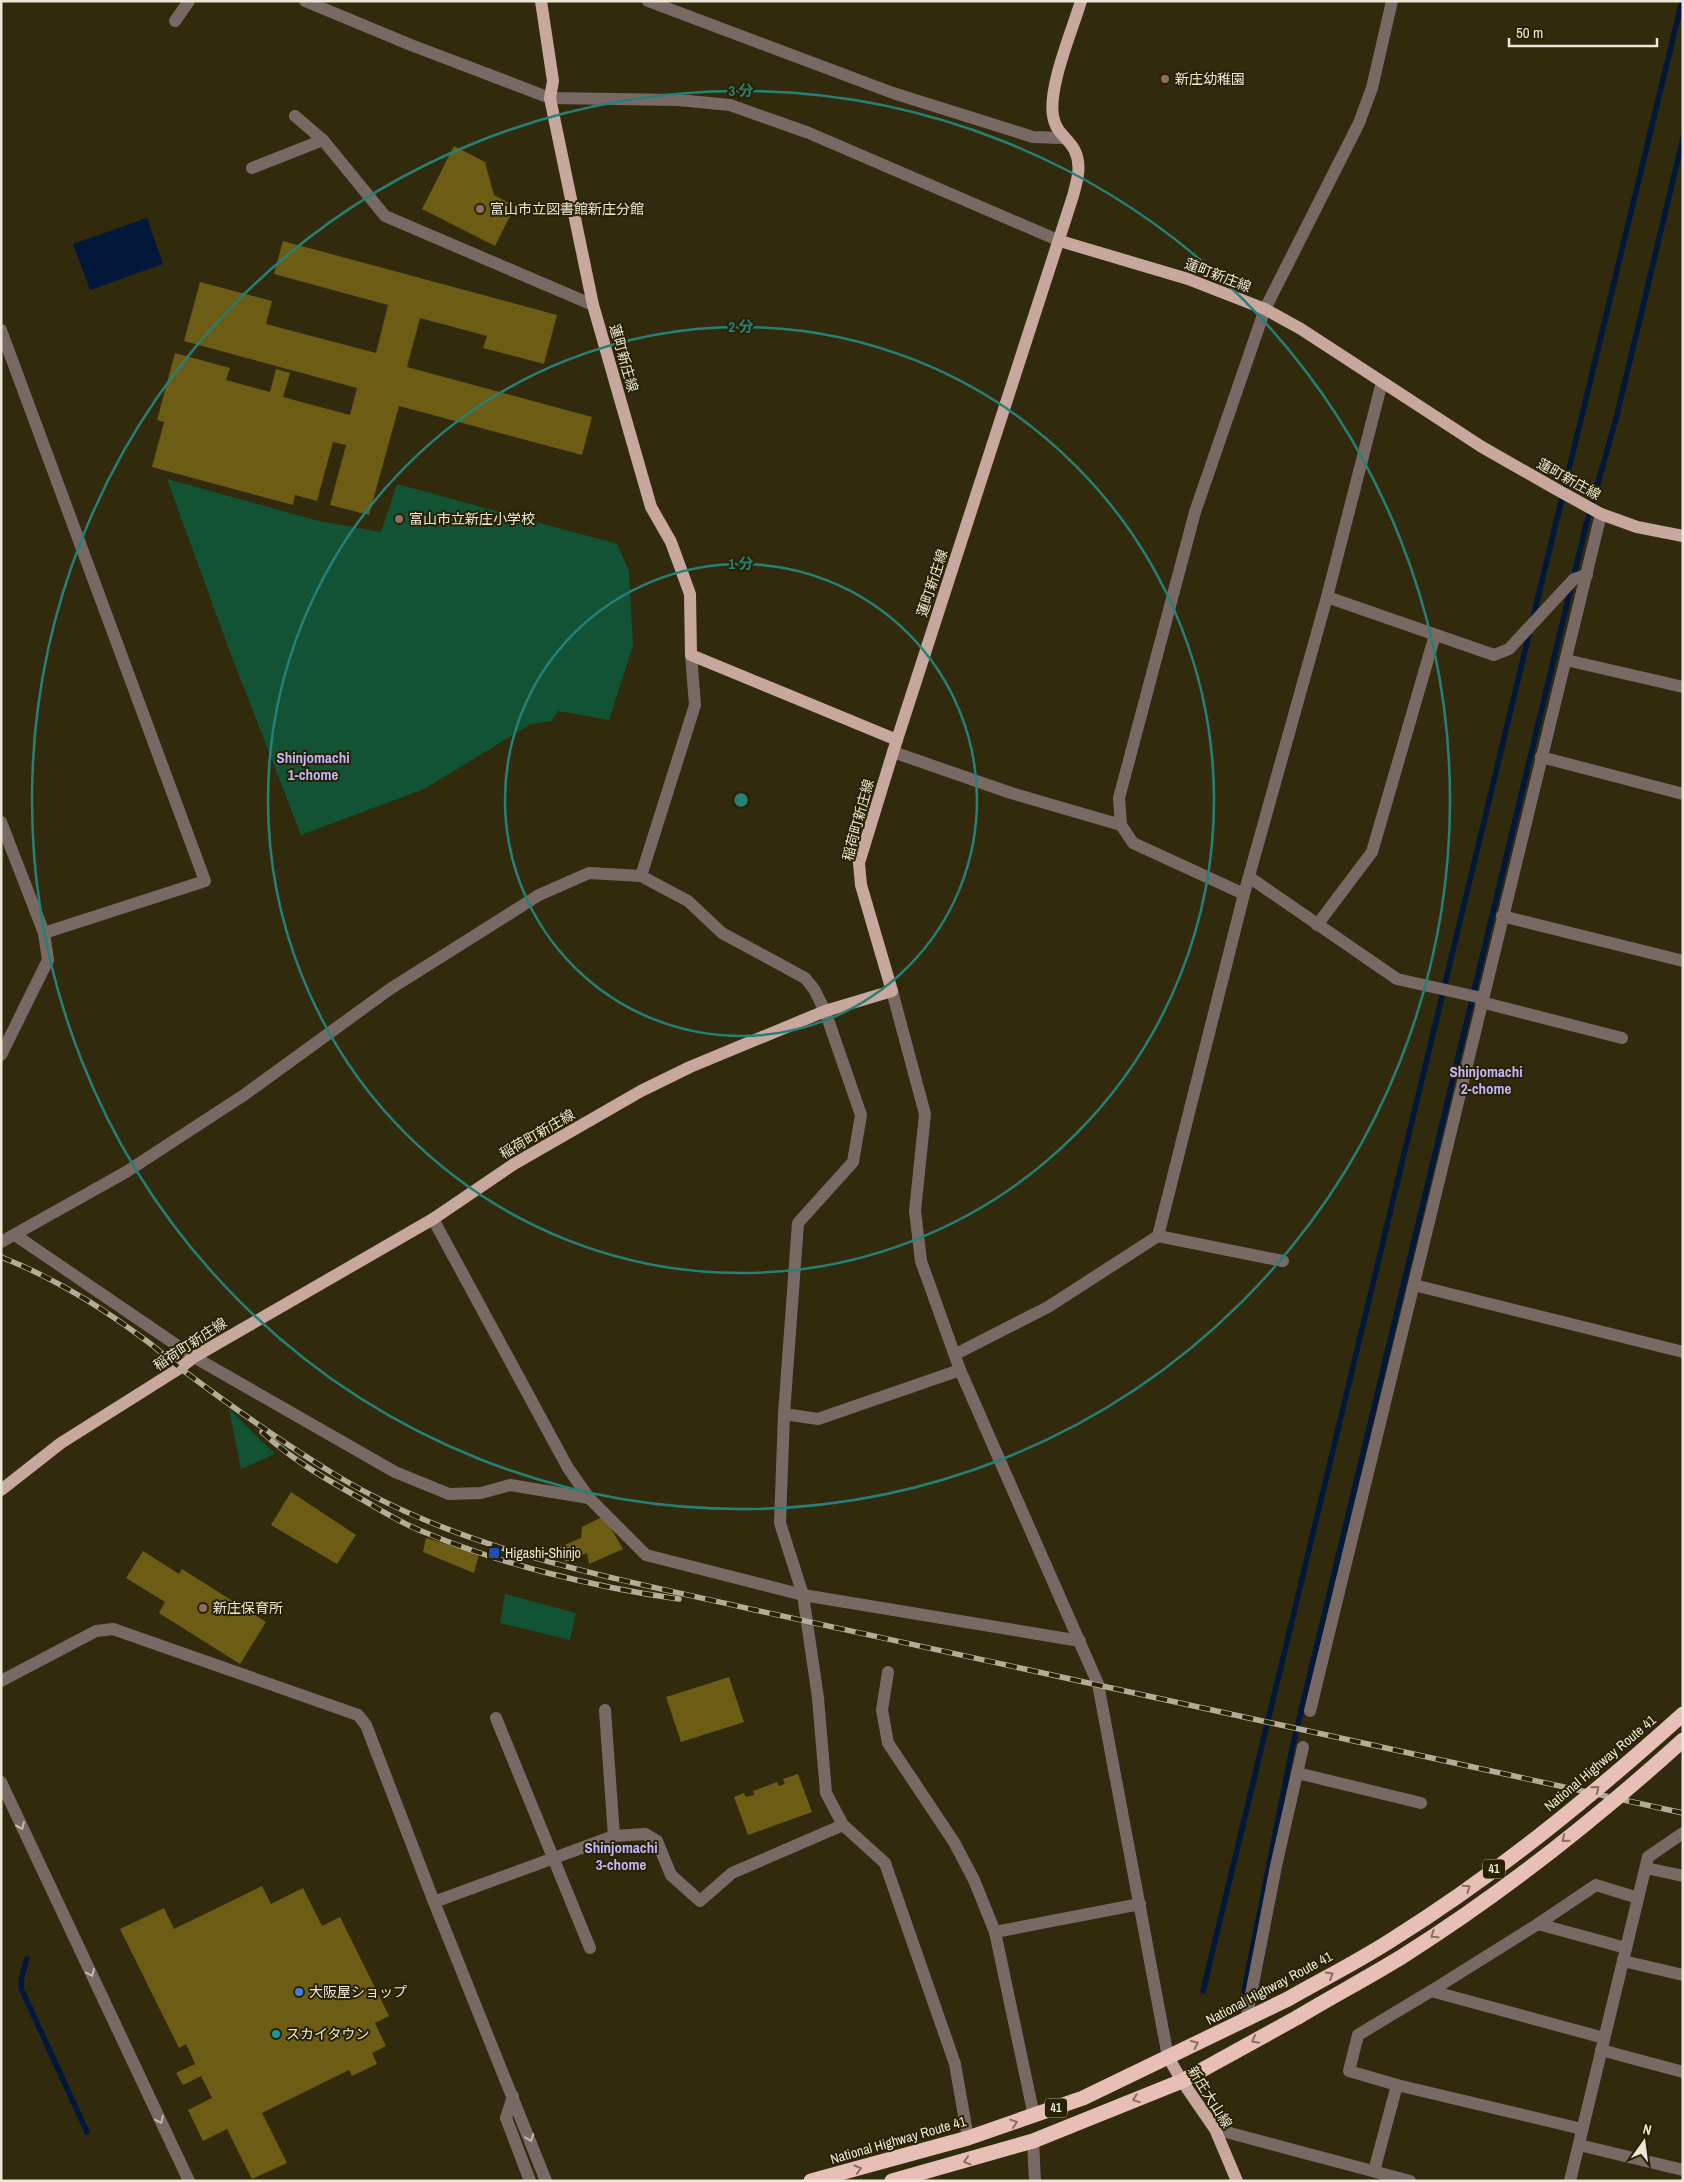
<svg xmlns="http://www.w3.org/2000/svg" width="1684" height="2182" font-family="'Archivo Narrow','Noto Sans JP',sans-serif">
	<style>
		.green { fill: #115334 }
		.water { fill: #01183a }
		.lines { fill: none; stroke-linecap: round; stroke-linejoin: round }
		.stream { stroke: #01183a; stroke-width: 5.5 }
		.building { fill: #6c5c14 }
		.minor { stroke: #796965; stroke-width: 12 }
		.major { stroke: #c8a79f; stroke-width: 12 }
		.highway { stroke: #e7bfb6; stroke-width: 15 }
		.rail-casing { stroke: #b2ad98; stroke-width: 5.5 }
		.rail { stroke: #282102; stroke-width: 4; stroke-dasharray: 11; stroke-linecap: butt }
		.highway-bridge { stroke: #e7bfb6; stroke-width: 15 }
		.oneway { stroke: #88705c }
		.oneway2 { stroke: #c4bcaf }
		.ring { fill: none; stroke: #258178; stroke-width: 2.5 }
		.education-dot { fill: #8d6e63; stroke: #282102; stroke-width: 2 }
		.transit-dot { fill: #1a4fb4; stroke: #282102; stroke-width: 2 }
		.shop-dot { fill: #3f7fe0; stroke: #282102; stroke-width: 2 }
		.culture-dot { fill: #0f9aa8; stroke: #282102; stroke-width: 2 }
		.labels { text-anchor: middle; stroke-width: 4; stroke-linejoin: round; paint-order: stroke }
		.shield { fill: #282102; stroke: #b1ac97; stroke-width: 1 }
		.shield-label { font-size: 12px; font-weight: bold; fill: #ece8d7 }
		.poi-label { font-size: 14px; fill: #ece8d7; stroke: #282102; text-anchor: start }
		.street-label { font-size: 14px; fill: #ece8d7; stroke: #282102 }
		.neighbourhood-label { font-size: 15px; font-weight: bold; fill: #c0b6fe; stroke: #282102 }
		.centre { fill: #258178; stroke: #282102; stroke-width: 2.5 }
		.ring-label { font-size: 15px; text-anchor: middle; font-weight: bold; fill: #258178; stroke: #282102; stroke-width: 4; stroke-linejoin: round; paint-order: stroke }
	</style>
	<rect width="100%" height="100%" fill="#322a0c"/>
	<!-- green -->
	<g class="green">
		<path d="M 167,479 L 319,521 L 381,532 L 397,484 L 617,544 L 629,571 L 633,646 L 609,720 L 558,711 L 552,721 L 531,724 L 424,789 L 301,835 L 230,652 Z"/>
		<path d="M 229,1409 L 275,1454 L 241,1469 Z"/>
		<path d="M 505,1594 L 576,1613 L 570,1640 L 500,1623 Z"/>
	</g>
	<!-- water -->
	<path class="water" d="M 147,218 L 163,264 L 90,290 L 73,244 Z"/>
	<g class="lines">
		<!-- stream -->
		<g class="stream">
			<path d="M 1533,618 L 1682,1"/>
			<path d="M 27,1959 L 22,1976 L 21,1988 L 87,2132"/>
			<path d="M 1203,1991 L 1530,630"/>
			<path d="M 1244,1991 L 1292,1749 L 1585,529 L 1617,415 L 1683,138"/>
		</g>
	</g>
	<!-- building -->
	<g class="building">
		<path d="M 454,146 L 485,162 L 494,195 L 515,206 L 495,246 L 422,209 Z"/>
		<path d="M 283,241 L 557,315 L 544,364 L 483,348 L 487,336 L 420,318 L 407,367 L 592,417 L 582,455 L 399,406 L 369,515 L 330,505 L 346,445 L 333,442 L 317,501 L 295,495 L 293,505 L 152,467 L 164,422 L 157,420 L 175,353 L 230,368 L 226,380 L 270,392 L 276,369 L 290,373 L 283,397 L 350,415 L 357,388 L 184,341 L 200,282 L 272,301 L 266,324 L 376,353 L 388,305 L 274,274 Z"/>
		<path d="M 291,1492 L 356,1535 L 337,1564 L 271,1525 Z"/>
		<path d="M 604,1516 L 623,1549 L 589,1564 L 587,1553 L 566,1562 L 555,1549 L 581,1538 L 582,1527 Z"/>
		<path d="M 426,1538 L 479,1554 L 474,1573 L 423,1552 Z"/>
		<path d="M 143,1551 L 179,1574 L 182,1569 L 266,1622 L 240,1664 L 159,1613 L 165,1602 L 126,1578 Z"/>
		<path d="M 729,1677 L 744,1722 L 681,1742 L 666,1697 Z"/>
		<path d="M 798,1774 L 812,1812 L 748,1835 L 734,1797 L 744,1793 L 746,1797 L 754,1795 L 753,1791 L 777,1782 L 779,1786 L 785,1784 L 783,1779 Z"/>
		<path d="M 262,1886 L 271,1904 L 303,1888 L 322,1926 L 340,1917 L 389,2016 L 375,2023 L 386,2046 L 372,2053 L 377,2064 L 352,2076 L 349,2070 L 262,2113 L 287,2163 L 252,2179 L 227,2129 L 203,2141 L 188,2110 L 212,2098 L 201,2076 L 183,2085 L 176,2073 L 195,2064 L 186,2044 L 179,2048 L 120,1929 L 164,1908 L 174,1929 Z"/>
	</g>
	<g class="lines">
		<!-- minor -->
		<g class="minor">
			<path d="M 305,1 L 411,45 L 550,98 L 678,100 L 730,105 L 809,133 L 1060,241"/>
			<path d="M 648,1 L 893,93 L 1033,137 L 1062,138"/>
			<path d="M 175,21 L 189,1"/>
			<path d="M 295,116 L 323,140 L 385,216 L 593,305"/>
			<path d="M 252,168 L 323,140"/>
			<path d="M 1,330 L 205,881 L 44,933"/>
			<path d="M 1327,597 L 1494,655 L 1509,649 L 1574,579 L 1587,575"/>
			<path d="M 1566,660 L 1683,687"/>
			<path d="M 893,752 L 1011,793 L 1121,825"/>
			<path d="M 1541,757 L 1683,794"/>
			<path d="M 1,822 L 44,933 L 48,960 L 1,1055"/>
			<path d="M 641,876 L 695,705 L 691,655"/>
			<path d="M 1249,877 L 1397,979 L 1482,998"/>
			<path d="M 1244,894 L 1133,843 L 1121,825 L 1119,798 L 1195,512 L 1265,309 L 1359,123 L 1372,88 L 1392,1"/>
			<path d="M 1502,916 L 1683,961"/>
			<path d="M 1317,925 L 1372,852 L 1435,635"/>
			<path d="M 892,991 L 925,1114 L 915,1211 L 921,1261 L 960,1370 L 1098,1684 L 1168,2057"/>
			<path d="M 1481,1002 L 1622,1038"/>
			<path d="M 433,1219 L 568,1468 L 589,1498 L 646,1555 L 803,1595 L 1080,1641"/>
			<path d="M 15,1235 L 194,1357 L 395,1472 L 449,1494 L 481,1493 L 510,1485 L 589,1498"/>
			<path d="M 1158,1236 L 1283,1261"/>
			<path d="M 1,1242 L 126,1172 L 244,1095 L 390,989 L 539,895 L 589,873 L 641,876 L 688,901 L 722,933 L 805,978 L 814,989 L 825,1011 L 861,1115 L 853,1162 L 798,1223 L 784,1414 L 780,1523 L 803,1595 L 818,1698 L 826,1793 L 843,1825 L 885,1863 L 955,2064 L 968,2138"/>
			<path d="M 1414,1285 L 1683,1352"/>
			<path d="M 956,1354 L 1048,1307 L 1158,1236 L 1244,894 L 1327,597 L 1382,382"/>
			<path d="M 784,1414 L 818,1419 L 960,1370"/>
			<path d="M 888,1672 L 882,1710 L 888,1743 L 954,1842 L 974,1880 L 995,1932 L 1140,1904"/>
			<path d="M 1,1681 L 96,1631 L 113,1629 L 358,1715 L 366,1725 L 434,1902 L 546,2181"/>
			<path d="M 605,1710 L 614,1836"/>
			<path d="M 1310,1711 L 1601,514"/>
			<path d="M 496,1718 L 590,1948"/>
			<path d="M 1297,1773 L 1421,1803"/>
			<path d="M 1,1782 L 189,2181"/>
			<path d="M 1646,1868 L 1683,1876"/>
			<path d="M 434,1902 L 614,1836 L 645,1834 L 657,1841 L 671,1875 L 700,1901 L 732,1873 L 843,1825"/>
			<path d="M 1538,1924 L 1596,1885 L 1638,1898"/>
			<path d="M 995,1932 L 1034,2116"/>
			<path d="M 1623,1961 L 1683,1975"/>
			<path d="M 1431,1991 L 1538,1924 L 1626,1948"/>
			<path d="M 1246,2020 L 1276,1866 L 1303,1747"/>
			<path d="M 1601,2050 L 1683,2072"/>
			<path d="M 1397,2085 L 1349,2071 L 1358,2035 L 1431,1991 L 1604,2038"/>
			<path d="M 513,2096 L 506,2118 L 530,2181"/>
			<path d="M 1215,2129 L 1410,2181"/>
			<path d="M 1033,2141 L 1035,2181"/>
			<path d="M 1579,2145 L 1683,2170"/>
			<path d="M 1374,2171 L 1397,2085 L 1582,2129"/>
			<path d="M 1570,2181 L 1648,1857 L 1683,1833"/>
		</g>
		<!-- major -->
		<g class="major">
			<path d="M 541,1 L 553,81 L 550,98 L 593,305 L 651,507 L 671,542 L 690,594 L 691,655 L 897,740"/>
			<path d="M 1060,241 L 1188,279 L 1265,309 L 1301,329 L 1482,447 L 1554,488 L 1601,514 L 1637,527 L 1683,536"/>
			<path d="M 1,1490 L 61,1443 L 180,1368 L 194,1357 L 433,1219 L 514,1164 L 641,1091 L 690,1067 L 825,1011 L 892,991 L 861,885 L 859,863 L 893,752 L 1073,196 C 1077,181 1082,166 1075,151 C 1069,138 1056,134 1053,116 C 1048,87 1072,31 1081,1"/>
			<path d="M 1168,2057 L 1182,2081 L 1215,2129 L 1237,2181"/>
		</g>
		<!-- highway -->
		<g class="highway">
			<path d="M 811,2181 L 968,2138 L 1083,2098 L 1288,1999"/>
			<path d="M 892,2181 L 1033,2141 L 1182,2081 L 1298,2017"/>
		</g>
		<defs>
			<g id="rail">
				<path d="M 1,1257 C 52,1277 100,1306 144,1339 C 158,1349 170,1361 184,1371 C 232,1407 282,1442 334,1474 C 461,1552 612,1577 755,1610 L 1683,1813"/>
				<path d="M 262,1432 C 290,1458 322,1477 356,1496 C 376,1507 397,1521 419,1530 C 499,1564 593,1587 679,1599"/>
			</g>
		</defs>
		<!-- rail casing -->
		<use href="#rail" class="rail-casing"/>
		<!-- rail -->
		<use href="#rail" class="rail"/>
		<!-- highway-bridge -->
		<g class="highway-bridge">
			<path d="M 1288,1999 C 1323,1979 1359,1961 1393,1939 C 1497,1874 1592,1796 1683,1714"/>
			<path d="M 1298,2017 C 1333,1996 1369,1977 1403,1956 C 1503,1893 1596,1819 1683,1740"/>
		</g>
	</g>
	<!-- one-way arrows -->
	<defs><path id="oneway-chevron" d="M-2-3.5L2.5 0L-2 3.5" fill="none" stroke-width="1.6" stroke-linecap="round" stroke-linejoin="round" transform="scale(1.25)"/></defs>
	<g class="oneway">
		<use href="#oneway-chevron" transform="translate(1596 1789) rotate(-39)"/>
		<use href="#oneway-chevron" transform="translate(1565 1839) rotate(141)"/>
		<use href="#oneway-chevron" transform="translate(1467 1888) rotate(-35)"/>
		<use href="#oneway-chevron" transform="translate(1434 1935) rotate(145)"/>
		<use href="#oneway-chevron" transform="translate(1330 1975) rotate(-30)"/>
		<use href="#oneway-chevron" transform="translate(1255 2040) rotate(152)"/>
		<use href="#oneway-chevron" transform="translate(1195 2044) rotate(-25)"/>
		<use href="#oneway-chevron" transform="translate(1136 2099) rotate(159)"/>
		<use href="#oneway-chevron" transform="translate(1014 2123) rotate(-18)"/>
		<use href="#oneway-chevron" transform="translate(967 2161) rotate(163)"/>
		<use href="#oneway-chevron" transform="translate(858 2169) rotate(-16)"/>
	</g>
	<g class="oneway2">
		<use href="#oneway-chevron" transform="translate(21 1826) rotate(66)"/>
		<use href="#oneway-chevron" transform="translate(91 1973) rotate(65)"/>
		<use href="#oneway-chevron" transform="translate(160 2120) rotate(65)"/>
		<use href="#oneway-chevron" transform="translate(530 2138) rotate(69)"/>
	</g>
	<!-- distance rings -->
	<g class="ring">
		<circle cx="741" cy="800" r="236"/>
		<circle cx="741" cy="800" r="473"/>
		<circle cx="741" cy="800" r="709"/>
	</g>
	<!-- markers -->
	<g class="education-dot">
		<circle cx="1165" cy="79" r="5"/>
		<circle cx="480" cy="209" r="5"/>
		<circle cx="399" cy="519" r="5"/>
		<circle cx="203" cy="1608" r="5"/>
	</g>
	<rect class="transit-dot" x="488" y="1547" width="12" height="12" rx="2.5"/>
	<circle class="shop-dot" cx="299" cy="1992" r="5"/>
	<circle class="culture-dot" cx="276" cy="2034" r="5"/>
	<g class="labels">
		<!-- shield labels -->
		<g class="shield">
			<rect x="1483" y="1859.5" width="22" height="19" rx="4"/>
			<rect x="1045" y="2098.5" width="22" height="19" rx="4"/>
		</g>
		<g class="shield-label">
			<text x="1494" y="1873">41</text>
			<text x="1056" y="2112">41</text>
		</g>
		<!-- poi labels -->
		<g class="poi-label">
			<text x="1175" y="84">新庄幼稚園</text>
			<text x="490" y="214">富山市立図書館新庄分館</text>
			<text x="409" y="524">富山市立新庄小学校</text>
			<text x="505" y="1558">Higashi-Shinjo</text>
			<text x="213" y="1613">新庄保育所</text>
			<text x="309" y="1997">大阪屋ショップ</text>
			<text x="286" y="2039">スカイタウン</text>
		</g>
		<!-- street labels -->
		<g class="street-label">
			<text transform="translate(1218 275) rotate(21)" y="5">蓮町新庄線</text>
			<text transform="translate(624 358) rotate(74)" y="5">蓮町新庄線</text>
			<text transform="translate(1569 479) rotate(29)" y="5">蓮町新庄線</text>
			<text transform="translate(932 583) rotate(-72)" y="5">蓮町新庄線</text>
			<text transform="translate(858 820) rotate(-75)" y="5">稲荷町新庄線</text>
			<text transform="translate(537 1134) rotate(-30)" y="5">稲荷町新庄線</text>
			<text transform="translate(190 1344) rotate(-33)" y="5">稲荷町新庄線</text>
			<text transform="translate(1600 1763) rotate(-40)" y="5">National Highway Route 41</text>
			<text transform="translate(1269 1988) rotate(-28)" y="5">National Highway Route 41</text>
			<text transform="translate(1210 2097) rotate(58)" y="5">新庄大山線</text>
			<text transform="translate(898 2140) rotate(-16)" y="5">National Highway Route 41</text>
		</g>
		<!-- neighbourhood labels -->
		<g class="neighbourhood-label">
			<text x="313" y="763">Shinjomachi<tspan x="313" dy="17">1-chome</tspan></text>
			<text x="1486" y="1077">Shinjomachi<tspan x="1486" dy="17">2-chome</tspan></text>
			<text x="621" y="1853">Shinjomachi<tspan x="621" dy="17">3-chome</tspan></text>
		</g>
	</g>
	<circle cx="741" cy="800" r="8" class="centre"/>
	<g class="ring-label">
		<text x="741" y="96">3 分</text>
		<text x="741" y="332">2 分</text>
		<text x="741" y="569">1 分</text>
	</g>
	<!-- border -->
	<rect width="1684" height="2182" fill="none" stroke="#ece8d7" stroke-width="5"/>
	<!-- north arrow -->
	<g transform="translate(1644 2142) rotate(14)" stroke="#282102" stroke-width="4" paint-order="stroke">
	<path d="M0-4L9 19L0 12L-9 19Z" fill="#ece8d7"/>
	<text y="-8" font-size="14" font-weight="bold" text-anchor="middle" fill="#ece8d7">N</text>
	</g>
	<!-- scale -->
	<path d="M1509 38v8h148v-8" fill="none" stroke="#ece8d7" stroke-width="2.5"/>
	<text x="1516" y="38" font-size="15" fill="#ece8d7" stroke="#282102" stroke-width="4" paint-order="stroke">50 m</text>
</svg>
